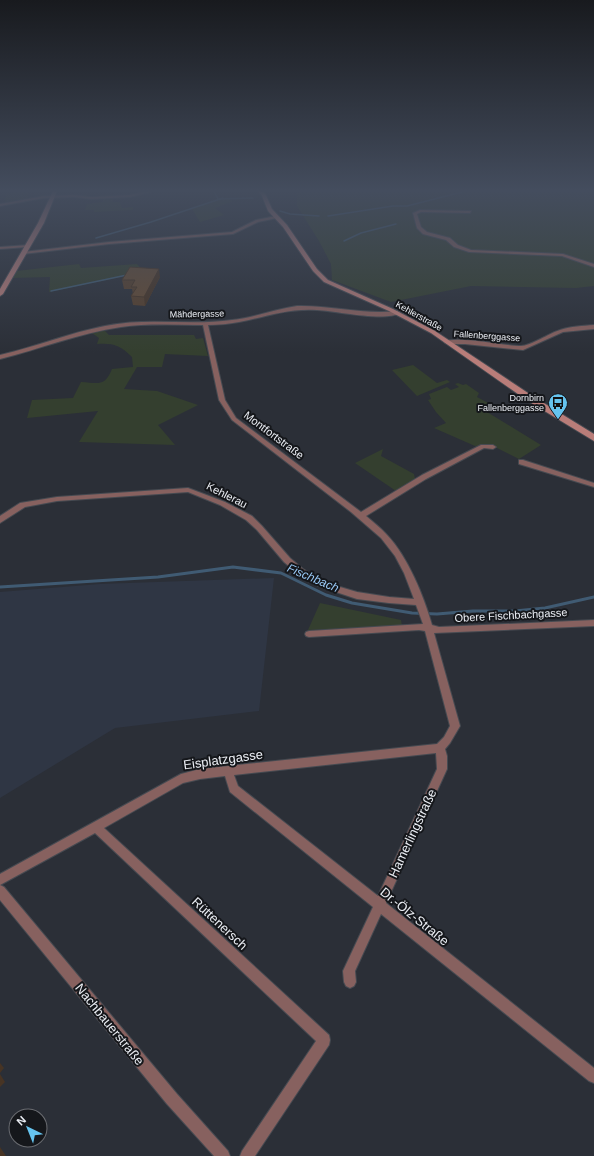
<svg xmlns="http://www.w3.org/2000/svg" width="594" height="1156" font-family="Arial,sans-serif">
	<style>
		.built { fill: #2f3644 }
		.green { fill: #343f2f }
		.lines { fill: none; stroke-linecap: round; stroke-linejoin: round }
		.stream-far1 { stroke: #405b73; stroke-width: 1.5 }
		.stream { stroke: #405b73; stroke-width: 3 }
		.street-casing { stroke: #464a51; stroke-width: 2 }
		.secondary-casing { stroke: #464a51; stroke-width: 2 }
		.street { fill: #87615f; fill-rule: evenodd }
		.secondary { fill: #b97d79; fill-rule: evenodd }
		.wall { fill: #57402c }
		.shaded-wall { fill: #473424 }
		.building { fill: #654b33; stroke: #473424 }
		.labels { text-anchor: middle; stroke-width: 4; stroke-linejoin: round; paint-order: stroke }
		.far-street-label { font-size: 9px; fill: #ebeef4; stroke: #15171b }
		.far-poi-label { font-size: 9px; fill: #ebeef4; stroke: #15171b; text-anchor: end }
		.street-label { font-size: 11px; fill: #ebeef4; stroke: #15171b }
		.water-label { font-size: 12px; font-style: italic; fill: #98c8f5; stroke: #15171b }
		.near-street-label { font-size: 13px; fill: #ebeef4; stroke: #15171b }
	</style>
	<rect width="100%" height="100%" fill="#2b2f37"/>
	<!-- built -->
	<path class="built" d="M 274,578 L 259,711 L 115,728 L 0,798 L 0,592 L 100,584 Z"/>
	<!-- green -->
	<g class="green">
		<path d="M 14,191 L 27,191 L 29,199 L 4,204 L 6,195 Z"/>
		<path d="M 297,191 L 594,191 L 594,286 L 576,288 L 471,286 L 391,302 L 332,280 L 331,264 L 319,241 L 297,206 Z"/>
		<path d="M 113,197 L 113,202 L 120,202 L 122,208 L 133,207 L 133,210 L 94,212 L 94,210 L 85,210 L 87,204 L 103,202 L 103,198 Z"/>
		<path d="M 227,198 L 233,201 L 215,208 L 224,215 L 200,222 L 192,209 L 217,200 Z"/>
		<path d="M 79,264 L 81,268 L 137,264 L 144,272 L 49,292 L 50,277 L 11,278 L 16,271 Z"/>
		<path d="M 104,330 L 109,335 L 194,335 L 196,339 L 203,338 L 208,356 L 165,354 L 162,367 L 137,367 L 124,389 L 157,391 L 198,405 L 158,425 L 175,445 L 79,442 L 98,411 L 27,418 L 32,400 L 73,398 L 81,382 C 98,383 105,387 112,369 L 133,367 L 132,357 C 120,345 113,343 97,344 L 99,338 L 92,333 Z"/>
		<path d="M 413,365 L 437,383 L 447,380 L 450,382 L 417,396 L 392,370 Z"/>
		<path d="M 458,383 L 463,385 L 466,384 L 479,393 L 477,397 L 490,404 L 482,409 L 541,445 L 519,459 L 491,445 L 475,446 L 434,428 L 446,423 L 436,412 L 428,400 L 431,399 L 429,394 L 447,387 L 451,390 L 459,387 L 455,384 Z"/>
		<path d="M 383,449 L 381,456 L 414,474 L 415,479 L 396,491 L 355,463 Z"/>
		<path d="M 320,603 L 401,620 L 402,626 L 308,630 Z"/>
	</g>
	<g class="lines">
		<!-- stream-far1 -->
		<g class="stream-far1">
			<path d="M 214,191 L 218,199 L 253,198"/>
			<path d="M 280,211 L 290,214 L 319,216"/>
			<path d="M 328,216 L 393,206 L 407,206 L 466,191"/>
			<path d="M 96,238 L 151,222 L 223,198"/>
			<path d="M 344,241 L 361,233 L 396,224"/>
			<path d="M 51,291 L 127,275"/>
		</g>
		<!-- stream -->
		<path class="stream" d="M 0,587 L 158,577 L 233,567 L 281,573 L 326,595 L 352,603 L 412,613 L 437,614 L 473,611 L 515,611 L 545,608 L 594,597"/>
		<defs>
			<g id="street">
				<path d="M 148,191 L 154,191 L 130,197 L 91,199 L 74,197 L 44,198 L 0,206 L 0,204 L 44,196 L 74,195 L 91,197 L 130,195 Z"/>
				<path d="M 420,210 L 471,211 L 470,213 L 421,212 L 417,214 L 421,227 L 427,232 L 450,238 L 458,245 L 471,250 L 563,254 L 594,264 L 594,267 L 562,256 L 469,252 L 454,247 L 446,240 L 423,234 L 417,228 L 413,213 Z"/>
				<path d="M 276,216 L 278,217 L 277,218 L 258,222 L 233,234 L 109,244 L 23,254 L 21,253 L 23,252 L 109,242 L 232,232 L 256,220 Z"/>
				<path d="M 29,245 L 29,247 L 27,247 L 0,249 L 0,247 Z"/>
				<path d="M 297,306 C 331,305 363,315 397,311 L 400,313 C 385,322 336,311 317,310 C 288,308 266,317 239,322 C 229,324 218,325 208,325 L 225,400 L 236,418 L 361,512 L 422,475 L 481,445 L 493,445 L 496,447 L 493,449 L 484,448 L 426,479 L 366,516 C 373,522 381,528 387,535 C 408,557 424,597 432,625 L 439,627 L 594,620 L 594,626 L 434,633 L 460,726 L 450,743 L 445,749 L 447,756 L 447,769 L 386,903 L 594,1068 L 594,1083 L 589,1081 L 381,914 L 355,971 L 356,982 L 354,986 L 350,988 L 346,986 L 344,982 L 343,971 L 373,907 L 230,792 L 225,776 L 200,779 L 183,783 L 104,828 L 329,1035 L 330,1040 L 329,1045 L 255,1156 L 240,1156 L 242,1151 L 316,1041 L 95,833 L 0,885 L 4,887 L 177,1094 L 228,1151 L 230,1156 L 214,1156 L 167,1104 L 0,900 L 0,874 L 181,774 L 200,769 L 437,744 L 444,737 L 450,726 L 425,631 L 419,630 L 309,637 L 306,636 L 305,634 L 306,632 L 309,631 L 423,624 L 416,605 L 389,603 L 357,599 L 324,588 L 310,582 L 297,573 L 284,562 L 257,530 L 246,520 L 220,505 L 188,492 L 57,501 L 25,507 L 0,523 L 0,516 L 20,503 L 57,497 L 188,488 L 225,502 L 252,516 L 262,526 L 290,558 L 303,569 L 316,577 L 330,584 L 357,592 L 389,597 L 414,599 L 404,573 L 395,556 L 381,538 L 351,512 L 232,420 L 219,400 L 203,325 C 175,325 148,323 121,327 C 79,333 40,349 0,359 L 0,355 C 35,347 69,333 105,326 C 147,317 190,326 232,320 C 254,318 275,309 297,306 ZM 436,753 L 437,769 L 378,896 L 238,786 L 234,775 Z"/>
				<path d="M 594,325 L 594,329 L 563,332 L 523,350 L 465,344 L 447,344 L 444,342 C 455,335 505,346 521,346 C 530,346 550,333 560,330 C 571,326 583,326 594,325 Z"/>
				<path d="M 519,460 L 523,460 L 594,483 L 594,487 L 519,464 Z"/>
			</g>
			<g id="secondary">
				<path d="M 53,191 L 57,191 L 44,223 L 3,294 L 0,296 L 0,289 L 38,223 Z"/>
				<path d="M 258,191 L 262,191 L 266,195 L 272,209 L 287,225 L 317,269 L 328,280 L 393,309 L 435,331 L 534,397 L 594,434 L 594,441 L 528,401 L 431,333 L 389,311 L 324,282 L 313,271 L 283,227 L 268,211 L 262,196 Z"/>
			</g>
		</defs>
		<!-- street casing -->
		<use href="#street" class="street-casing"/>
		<!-- secondary casing -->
		<use href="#secondary" class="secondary-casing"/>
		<!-- street -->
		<use href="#street" class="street"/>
		<!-- secondary -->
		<use href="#secondary" class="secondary"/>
	</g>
	<!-- wall -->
	<path class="wall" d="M 160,277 L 145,306 L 133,305 L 131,296 L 133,294 L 132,289 L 124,289 L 122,280 Z"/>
	<!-- shaded-wall -->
	<g class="shaded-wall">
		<path d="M 159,269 L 160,277 L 145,306 L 144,297 Z"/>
		<path d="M 0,1063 L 4,1068 L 0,1073 Z"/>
		<path d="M 0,1074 L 5,1082 L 0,1087 Z"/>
		<path d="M 0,1147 L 6,1156 L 0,1156 Z"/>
	</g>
	<!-- building -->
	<path class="building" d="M 130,267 L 159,269 L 144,297 L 131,296 L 137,287 L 131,287 L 135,280 L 122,280 Z"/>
	<!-- sky -->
	<linearGradient id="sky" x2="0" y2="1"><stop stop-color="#181a1e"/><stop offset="0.54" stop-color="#444d5e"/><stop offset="1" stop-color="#444d5e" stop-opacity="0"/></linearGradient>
	<rect width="594" height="353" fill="url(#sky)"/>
	<!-- icons -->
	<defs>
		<symbol id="bus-pin" viewBox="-11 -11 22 30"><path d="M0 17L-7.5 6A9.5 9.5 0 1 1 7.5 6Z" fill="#66c4ef" stroke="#15171b"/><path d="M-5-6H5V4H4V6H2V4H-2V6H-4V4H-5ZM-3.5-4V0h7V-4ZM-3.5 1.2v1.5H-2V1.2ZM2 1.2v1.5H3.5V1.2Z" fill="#111"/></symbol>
	</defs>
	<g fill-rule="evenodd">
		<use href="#bus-pin" x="547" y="392" width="22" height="30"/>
	</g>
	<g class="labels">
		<!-- far-street labels -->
		<g class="far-street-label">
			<text transform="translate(197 314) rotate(-1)" y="3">Mähdergasse</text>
			<text transform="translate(419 316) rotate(29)" y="3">Kehlerstraße</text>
			<text transform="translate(487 336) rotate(4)" y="3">Fallenberggasse</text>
		</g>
		<!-- far-poi labels -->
		<g class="far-poi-label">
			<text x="544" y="401">Dornbirn<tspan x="544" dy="10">Fallenberggasse</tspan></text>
		</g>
		<!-- street labels -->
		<g class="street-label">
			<text transform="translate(274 435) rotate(37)" y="4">Montfortstraße</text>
			<text transform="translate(227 495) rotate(27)" y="4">Kehlerau</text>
			<text transform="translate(511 615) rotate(-3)" y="4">Obere Fischbachgasse</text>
		</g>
		<!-- water labels -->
		<g class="water-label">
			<text transform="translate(313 578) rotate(23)" y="4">Fischbach</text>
		</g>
		<!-- near-street labels -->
		<g class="near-street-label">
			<text transform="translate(223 759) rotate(-8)" y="5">Eisplatzgasse</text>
			<text transform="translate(412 833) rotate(-65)" y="5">Hamerlingstraße</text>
			<text transform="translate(415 916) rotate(39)" y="5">Dr.-Ölz-Straße</text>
			<text transform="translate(220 923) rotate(43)" y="5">Rüttenersch</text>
			<text transform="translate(110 1024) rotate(51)" y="5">Nachbauerstraße</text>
		</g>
	</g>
	<!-- north arrow -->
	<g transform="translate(28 1128) rotate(317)"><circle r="19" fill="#15171b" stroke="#6b6d72"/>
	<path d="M0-3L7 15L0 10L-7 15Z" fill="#66c4ef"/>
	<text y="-6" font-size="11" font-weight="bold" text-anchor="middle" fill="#ebeef4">N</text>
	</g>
</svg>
